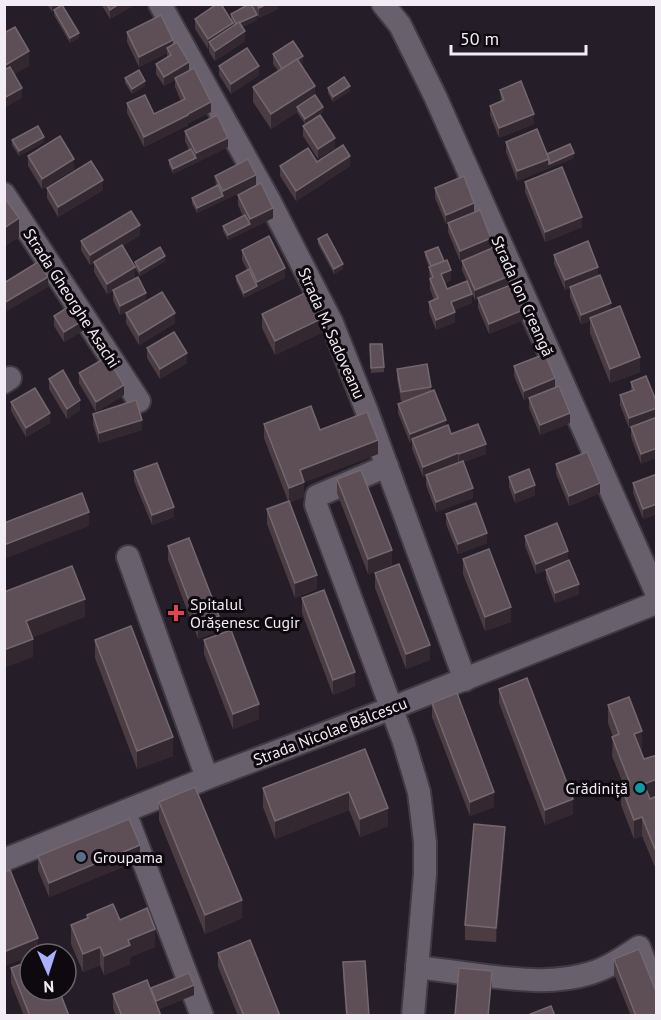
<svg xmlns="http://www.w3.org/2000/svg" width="661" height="1020" font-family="'PT Sans',sans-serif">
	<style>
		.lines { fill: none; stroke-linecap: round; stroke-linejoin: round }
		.minor-casing { stroke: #403a43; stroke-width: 26 }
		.minor { stroke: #68606c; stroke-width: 22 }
		.wall { fill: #4b3c41 }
		.shaded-wall { fill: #342830 }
		.building { fill: #5d4f55; stroke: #74686e; stroke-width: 1.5 }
		.health-dot { fill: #e0444e; stroke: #0d090e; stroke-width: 2 }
		.culture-dot { fill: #0f9aa8; stroke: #0d090e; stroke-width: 2 }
		.service-dot { fill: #5c6f8a; stroke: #0d090e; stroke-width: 2 }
		.labels { text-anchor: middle; stroke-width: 6; stroke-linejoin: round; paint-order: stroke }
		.street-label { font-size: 16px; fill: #f2edf4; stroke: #0d090e }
		.poi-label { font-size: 16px; fill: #f2edf4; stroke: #0d090e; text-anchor: start }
	</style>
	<rect width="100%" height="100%" fill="#251e29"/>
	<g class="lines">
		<defs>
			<g id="minor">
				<path d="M 160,4 L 268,198 L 332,323 L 366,409 L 465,680"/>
				<path d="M 383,4 L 400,25 L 435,96 L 656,592"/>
				<path d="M 4,194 L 139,401"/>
				<path d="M 4,382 L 10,378"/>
				<path d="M 387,466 L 317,496 L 316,505 L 404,742 L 419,792 L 425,842 L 425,874 L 413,1016"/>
				<path d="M 128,557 L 207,778"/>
				<path d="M 129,823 L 202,1016"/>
				<path d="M 4,860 L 207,778 L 392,708 L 656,603"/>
				<path d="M 417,967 C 440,970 463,973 486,976 C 522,980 556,984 591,973 C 608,968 624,957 639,947 L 656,991"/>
			</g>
		</defs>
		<!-- minor casing -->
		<use href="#minor" class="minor-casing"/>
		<!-- minor -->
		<use href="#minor" class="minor"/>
	</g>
	<!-- wall -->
	<g class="wall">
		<path d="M 47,4 L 60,4 L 60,6 L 79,38 L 70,43 L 54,15 L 54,10 L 52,12 Z"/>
		<path d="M 101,4 L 136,4 L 110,19 Z"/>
		<path d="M 252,4 L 278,4 L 278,9 L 259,18 Z"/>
		<path d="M 231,14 L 257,20 L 242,27 L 245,41 L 215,61 L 209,52 L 209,48 L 208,49 L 195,29 L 195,19 L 231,19 Z"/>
		<path d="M 127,32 L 173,44 L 189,70 L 211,112 L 188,123 L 188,125 L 144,147 L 127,113 L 127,103 L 154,114 L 181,101 L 175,87 L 175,80 L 164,86 L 156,74 L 156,64 L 167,58 L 167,53 L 139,67 L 127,42 Z"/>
		<path d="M 273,54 L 303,66 L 323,112 L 305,124 L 297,112 L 271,129 L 253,102 L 253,87 L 278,71 L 273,64 Z"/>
		<path d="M 219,66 L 259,75 L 231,94 L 219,75 Z"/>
		<path d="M 125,78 L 145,86 L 132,94 L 125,83 Z"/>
		<path d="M 328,88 L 350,91 L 333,102 L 328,93 Z"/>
		<path d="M 500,90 L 534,124 L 499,138 L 490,115 L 490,106 L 501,101 Z"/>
		<path d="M 303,126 L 335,148 L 318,159 L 303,136 Z"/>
		<path d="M 185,131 L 228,147 L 173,174 L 169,165 L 169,160 L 189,150 L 185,141 Z"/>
		<path d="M 12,140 L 44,142 L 19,156 L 12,145 Z"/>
		<path d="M 506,142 L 547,154 L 574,158 L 517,181 L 506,152 Z"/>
		<path d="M 28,156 L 74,169 L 42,189 L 28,166 Z"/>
		<path d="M 317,162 L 350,166 L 296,201 L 280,176 L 280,166 Z"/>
		<path d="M 215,176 L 256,185 L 197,213 L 192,203 L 192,198 L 216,186 Z"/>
		<path d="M 525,182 L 582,227 L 545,242 L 525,192 Z"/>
		<path d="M 47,188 L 103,190 L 58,217 L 47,198 Z"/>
		<path d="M 435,188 L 491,248 L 460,261 L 448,232 L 448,223 L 446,224 L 435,198 Z"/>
		<path d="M 238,195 L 273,218 L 228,240 L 223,231 L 223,226 L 243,216 L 238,205 Z"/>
		<path d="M 140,235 L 122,246 L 135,266 L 135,262 L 165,261 L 140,276 L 135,268 L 135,277 L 120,286 L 146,301 L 175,323 L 139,345 L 126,323 L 126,313 L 131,310 L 120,315 L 113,300 L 113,291 L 107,294 L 94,272 L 94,263 L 90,265 L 81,250 L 81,241 Z"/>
		<path d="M 318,239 L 343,269 L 334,274 L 318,244 Z"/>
		<path d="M 242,250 L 285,278 L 244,298 L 236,281 L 236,276 L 247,270 L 242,260 Z"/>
		<path d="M 425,252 L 451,280 L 445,283 L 447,289 L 472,303 L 454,310 L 455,322 L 436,330 L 429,312 L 429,302 L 434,300 L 430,289 L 429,267 L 425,257 Z"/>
		<path d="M 554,255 L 598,276 L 611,310 L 640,372 L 610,383 L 590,333 L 590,321 L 581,324 L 570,297 L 570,288 L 565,290 L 554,264 Z"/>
		<path d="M 462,261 L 509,285 L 523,320 L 489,334 L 478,308 L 478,299 L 475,300 L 462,270 Z"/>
		<path d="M 262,314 L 325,331 L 275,355 L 262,328 Z"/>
		<path d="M 54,316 L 89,327 L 64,342 L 54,326 Z"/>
		<path d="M 370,344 L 384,367 L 384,372 L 371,373 Z"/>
		<path d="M 147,348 L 187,363 L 160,379 L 147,358 Z"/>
		<path d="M 514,366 L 555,388 L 524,400 L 514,376 Z"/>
		<path d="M 397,369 L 431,387 L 431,391 L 446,426 L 451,434 L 486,454 L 463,462 L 473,498 L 436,512 L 426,485 L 426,475 L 423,477 L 412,449 L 412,443 L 410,443 L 398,413 L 398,404 L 405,401 L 401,401 L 397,379 Z"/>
		<path d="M 79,373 L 124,395 L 96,412 L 79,383 Z"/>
		<path d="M 646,376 L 641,464 L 631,437 L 631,428 L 629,428 L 620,405 L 620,395 L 631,391 L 631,382 Z"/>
		<path d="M 49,379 L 80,410 L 67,419 L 49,389 Z"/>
		<path d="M 529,398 L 570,423 L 540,435 L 529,408 Z"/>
		<path d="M 11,402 L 50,423 L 26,437 L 11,411 Z"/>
		<path d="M 93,414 L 142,430 L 99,443 L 93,424 Z"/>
		<path d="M 264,424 L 320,430 L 378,454 L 304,482 L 304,497 L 290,502 L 317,589 L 295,598 L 267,524 L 267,509 L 288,501 L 264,438 Z"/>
		<path d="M 556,464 L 600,493 L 569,506 L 556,474 Z"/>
		<path d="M 134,471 L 174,517 L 152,525 L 134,481 Z"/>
		<path d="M 657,474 L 657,514 L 643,519 L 633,493 L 633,483 Z"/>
		<path d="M 509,477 L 535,495 L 515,503 L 509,487 Z"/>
		<path d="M 337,479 L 392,565 L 368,574 L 337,493 Z"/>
		<path d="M 446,514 L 487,543 L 458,554 L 446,524 Z"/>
		<path d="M 525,536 L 568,560 L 579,594 L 555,603 L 546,579 L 546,570 L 536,574 L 525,546 Z"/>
		<path d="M 168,546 L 219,631 L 198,639 L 168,560 Z"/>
		<path d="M 463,559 L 511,622 L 485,631 L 463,574 Z"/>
		<path d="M 375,573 L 430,660 L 406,669 L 375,588 Z"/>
		<path d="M 302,598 L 355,686 L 333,695 L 302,613 Z"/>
		<path d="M 95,640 L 173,756 L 137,769 L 95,658 Z"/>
		<path d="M 204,640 L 259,719 L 233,729 L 204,654 Z"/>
		<path d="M 499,689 L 573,814 L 545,825 L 499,703 Z"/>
		<path d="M 432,703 L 494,807 L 470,816 L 432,717 Z"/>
		<path d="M 608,705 L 642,750 L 640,750 L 644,759 L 657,755 L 657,867 L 655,867 L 642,836 L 634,839 L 621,805 L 621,786 L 624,786 L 612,756 L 613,737 L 608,723 Z"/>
		<path d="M 365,749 L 388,826 L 360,837 L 349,810 L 275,839 L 263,807 L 263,788 Z"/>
		<path d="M 159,802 L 242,918 L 205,934 L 159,820 Z"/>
		<path d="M 505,842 L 496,942 L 465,940 L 465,925 Z"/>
		<path d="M 38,856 L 140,860 L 49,897 L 38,870 Z"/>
		<path d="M 4,872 L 38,952 L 34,954 L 30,954 L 30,956 L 6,965 L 4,962 Z"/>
		<path d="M 87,915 L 120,920 L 155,947 L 130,957 L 130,964 L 104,975 L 100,965 L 83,972 L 71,944 L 71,925 L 87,919 Z"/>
		<path d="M 218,953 L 280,1016 L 238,1016 L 218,967 Z"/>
		<path d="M 614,959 L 657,1016 L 631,1016 L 614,974 Z"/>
		<path d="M 343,962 L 369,1016 L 346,1016 L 343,977 Z"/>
		<path d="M 11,968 L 69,1016 L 24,1016 L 11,983 Z"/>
		<path d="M 151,990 L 194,995 L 159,1009 L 161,1016 L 116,1016 L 113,1008 L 113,994 Z"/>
	</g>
	<!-- shaded-wall -->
	<g class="shaded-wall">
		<path d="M 56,4 L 60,4 L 60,7 L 52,12 L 52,7 Z"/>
		<path d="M 119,4 L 136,4 L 110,19 L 110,10 Z"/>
		<path d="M 267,4 L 278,4 L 278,9 L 259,18 L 259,8 Z"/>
		<path d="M 257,15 L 257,20 L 236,30 L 236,25 Z"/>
		<path d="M 233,23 L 233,33 L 209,42 L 209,48 L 208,49 L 208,39 Z"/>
		<path d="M 245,31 L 245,41 L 215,61 L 215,51 Z"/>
		<path d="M 79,33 L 79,38 L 70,43 L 70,38 Z"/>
		<path d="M 173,40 L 173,50 L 167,48 L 167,53 L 139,67 L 139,57 Z"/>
		<path d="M 29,51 L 29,66 L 4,80 L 4,66 Z"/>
		<path d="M 303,56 L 303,66 L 282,69 Z"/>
		<path d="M 189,62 L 189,72 L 175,78 L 175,80 L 164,86 L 164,77 Z"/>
		<path d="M 259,66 L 259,75 L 231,94 L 231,84 Z"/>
		<path d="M 145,81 L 145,86 L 132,94 L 132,89 Z"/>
		<path d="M 315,86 L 315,100 L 297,107 L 297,112 L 271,129 L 271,114 Z"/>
		<path d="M 350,86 L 350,91 L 333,102 L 333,97 Z"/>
		<path d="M 22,88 L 22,98 L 4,108 L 4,98 Z"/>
		<path d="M 211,102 L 211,112 L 188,123 L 188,125 L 144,147 L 144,137 Z"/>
		<path d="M 323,107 L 323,112 L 305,124 L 305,119 Z"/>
		<path d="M 534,114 L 534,124 L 499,138 L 499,128 Z"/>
		<path d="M 44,137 L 44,142 L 19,156 L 19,151 Z"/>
		<path d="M 228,138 L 228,147 L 173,174 L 173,169 L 196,158 L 196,153 Z"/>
		<path d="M 335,138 L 335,148 L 318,159 L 318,149 Z"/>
		<path d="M 574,153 L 574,158 L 517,181 L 517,171 L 549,159 Z"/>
		<path d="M 350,156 L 350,166 L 296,201 L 296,191 Z"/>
		<path d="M 74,159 L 74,169 L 42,189 L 42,179 Z"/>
		<path d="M 256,175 L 256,185 L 197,213 L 197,208 L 223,196 L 223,191 Z"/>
		<path d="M 103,180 L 103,190 L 58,217 L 58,207 Z"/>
		<path d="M 474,203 L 474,213 L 446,224 L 446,215 Z"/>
		<path d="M 273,208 L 273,218 L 228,240 L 228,235 L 250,224 L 250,219 Z"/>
		<path d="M 582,217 L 582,227 L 545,242 L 545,232 Z"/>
		<path d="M 19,218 L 19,237 L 4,247 L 4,228 Z"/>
		<path d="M 140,225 L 140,235 L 90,265 L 90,255 Z"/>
		<path d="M 491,238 L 491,248 L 460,261 L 460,251 Z"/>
		<path d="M 165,256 L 165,261 L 140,276 L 140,271 Z"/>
		<path d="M 343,264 L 343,269 L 334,274 L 334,269 Z"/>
		<path d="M 135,267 L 135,277 L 107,294 L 107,284 Z"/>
		<path d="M 598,267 L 598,277 L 565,290 L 565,280 Z"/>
		<path d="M 285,268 L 285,278 L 244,298 L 244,293 L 257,286 L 257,282 Z"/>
		<path d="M 451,270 L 451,280 L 441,284 L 441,274 Z"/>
		<path d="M 509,276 L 509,286 L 475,300 L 475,290 Z"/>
		<path d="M 48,277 L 48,287 L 4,313 L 4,303 Z"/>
		<path d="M 146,293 L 146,303 L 120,315 L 120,306 Z"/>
		<path d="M 472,294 L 472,303 L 451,312 L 451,302 Z"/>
		<path d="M 611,303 L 611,313 L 590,318 L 590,321 L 581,324 L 581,315 Z"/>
		<path d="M 523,310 L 523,320 L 489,334 L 489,324 Z"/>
		<path d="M 455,312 L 455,322 L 436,330 L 436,320 Z"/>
		<path d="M 175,313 L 175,323 L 139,345 L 139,335 Z"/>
		<path d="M 89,317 L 89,327 L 64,342 L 64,332 Z"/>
		<path d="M 325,317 L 325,331 L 275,355 L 275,341 Z"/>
		<path d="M 187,353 L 187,363 L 160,379 L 160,369 Z"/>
		<path d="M 640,357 L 640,372 L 610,383 L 610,369 Z"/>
		<path d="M 555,378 L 555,388 L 524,400 L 524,391 Z"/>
		<path d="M 124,385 L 124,395 L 96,412 L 96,402 Z"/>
		<path d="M 80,400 L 80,410 L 67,419 L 67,409 Z"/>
		<path d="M 657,408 L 657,418 L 629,428 L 629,418 Z"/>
		<path d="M 50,413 L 50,423 L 26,437 L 26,428 Z"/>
		<path d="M 570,413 L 570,423 L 540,435 L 540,425 Z"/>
		<path d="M 142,420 L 142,430 L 99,443 L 99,433 Z"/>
		<path d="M 446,420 L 446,429 L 412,439 L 412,443 L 410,443 L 410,434 Z"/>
		<path d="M 378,440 L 378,454 L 300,484 L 300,470 Z"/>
		<path d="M 486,444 L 486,454 L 459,464 L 459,454 Z"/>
		<path d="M 657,448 L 657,458 L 641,464 L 641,454 Z"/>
		<path d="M 458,453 L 458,463 L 423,477 L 423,467 Z"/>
		<path d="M 304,482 L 304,497 L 289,503 L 289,488 Z"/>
		<path d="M 600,483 L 600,493 L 569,506 L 569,496 Z"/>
		<path d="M 535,485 L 535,495 L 515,503 L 515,493 Z"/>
		<path d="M 473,488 L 473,498 L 436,512 L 436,502 Z"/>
		<path d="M 657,504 L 657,514 L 643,519 L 643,509 Z"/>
		<path d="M 174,507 L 174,517 L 152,525 L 152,515 Z"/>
		<path d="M 89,512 L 89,526 L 4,559 L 4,545 Z"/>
		<path d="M 487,533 L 487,543 L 458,554 L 458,544 Z"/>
		<path d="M 392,550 L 392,565 L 368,574 L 368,559 Z"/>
		<path d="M 568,551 L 568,561 L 536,574 L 536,564 Z"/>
		<path d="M 317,575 L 317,589 L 295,598 L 295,583 Z"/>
		<path d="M 579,584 L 579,594 L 555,603 L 555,593 Z"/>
		<path d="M 85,599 L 85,617 L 26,640 L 26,621 Z"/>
		<path d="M 511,607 L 511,622 L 485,631 L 485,617 Z"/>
		<path d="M 219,616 L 219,631 L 198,639 L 198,624 Z"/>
		<path d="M 33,639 L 33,657 L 4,668 L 4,650 Z"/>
		<path d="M 430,645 L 430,660 L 406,669 L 406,654 Z"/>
		<path d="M 355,672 L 355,686 L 333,695 L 333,680 Z"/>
		<path d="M 259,704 L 259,719 L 233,729 L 233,714 Z"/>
		<path d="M 642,731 L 642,750 L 634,753 L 634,734 Z"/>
		<path d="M 173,737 L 173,756 L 137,769 L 137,751 Z"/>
		<path d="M 657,779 L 657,798 L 644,803 L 644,784 Z"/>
		<path d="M 349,792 L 349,810 L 275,839 L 275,821 Z"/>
		<path d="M 494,792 L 494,807 L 470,816 L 470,802 Z"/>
		<path d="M 573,799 L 573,814 L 545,825 L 545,810 Z"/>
		<path d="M 388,808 L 388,826 L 360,837 L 360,819 Z"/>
		<path d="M 642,817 L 642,836 L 634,839 L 634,820 Z"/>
		<path d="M 505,827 L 505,842 L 496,942 L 496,928 Z"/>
		<path d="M 140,845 L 140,860 L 49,897 L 49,883 Z"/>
		<path d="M 657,848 L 657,867 L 655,867 L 655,849 Z"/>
		<path d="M 242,900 L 242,918 L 205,934 L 205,915 Z"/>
		<path d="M 155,929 L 155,947 L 130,957 L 130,964 L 104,975 L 104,956 L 128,940 Z"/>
		<path d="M 38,938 L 38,952 L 34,954 L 30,954 L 30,956 L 6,965 L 6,951 Z"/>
		<path d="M 100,947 L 100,965 L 83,972 L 83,954 Z"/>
		<path d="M 492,971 L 492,985 L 489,1016 L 488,1016 Z"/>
		<path d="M 194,985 L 194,995 L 156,1010 L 156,1001 Z"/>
	</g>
	<!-- building -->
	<g class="building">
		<path d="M 107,4 L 119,4 L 110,10 Z"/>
		<path d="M 217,4 L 221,4 L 233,23 L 208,39 L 195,19 Z"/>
		<path d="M 249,4 L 251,4 L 257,15 L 236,24 L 231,14 Z"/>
		<path d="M 257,4 L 267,4 L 259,8 Z"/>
		<path d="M 62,5 L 79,33 L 70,38 L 54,10 Z"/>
		<path d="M 161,15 L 173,40 L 139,57 L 127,32 Z"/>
		<path d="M 239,22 L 245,31 L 215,51 L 209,42 Z"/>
		<path d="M 15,27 L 29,51 L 4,66 L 4,33 Z"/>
		<path d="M 293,41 L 303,56 L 282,69 L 273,54 Z"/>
		<path d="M 177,42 L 189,62 L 164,77 L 156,64 L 171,55 L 167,48 Z"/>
		<path d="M 247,48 L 259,66 L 231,84 L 219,66 Z"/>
		<path d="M 297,59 L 315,86 L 271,114 L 253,87 Z"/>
		<path d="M 10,67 L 22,88 L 4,98 L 4,70 Z"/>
		<path d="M 194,68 L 211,102 L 188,114 L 188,115 L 144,137 L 127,103 L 145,95 L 154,114 L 185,99 L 175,78 Z"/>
		<path d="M 139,70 L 145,81 L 132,89 L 125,78 Z"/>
		<path d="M 344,77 L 350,86 L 333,97 L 328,88 Z"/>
		<path d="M 521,81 L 534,114 L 499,128 L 490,106 L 504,100 L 500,90 Z"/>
		<path d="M 315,95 L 323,107 L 305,119 L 297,107 Z"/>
		<path d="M 217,115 L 228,138 L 196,153 L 185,131 Z"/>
		<path d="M 320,115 L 335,138 L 318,149 L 303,126 Z"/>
		<path d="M 38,126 L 44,137 L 19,151 L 12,140 Z"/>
		<path d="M 537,129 L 549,159 L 517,171 L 506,142 Z"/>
		<path d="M 60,136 L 74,159 L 42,179 L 28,156 Z"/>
		<path d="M 570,144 L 574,153 L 549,164 L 549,159 L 547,154 Z"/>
		<path d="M 343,145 L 350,156 L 296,191 L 280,166 L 308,148 L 317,162 Z"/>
		<path d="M 191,149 L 196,158 L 173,169 L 169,160 Z"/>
		<path d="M 248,159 L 256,175 L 223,191 L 215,176 Z"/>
		<path d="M 91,161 L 103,180 L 58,207 L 47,188 Z"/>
		<path d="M 562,167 L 582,217 L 545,232 L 525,182 Z"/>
		<path d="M 464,176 L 474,203 L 446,215 L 435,188 Z"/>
		<path d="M 261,183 L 273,208 L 250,219 L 238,195 Z"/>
		<path d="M 218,185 L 223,196 L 197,208 L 192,198 Z"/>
		<path d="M 4,197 L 19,218 L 4,228 Z"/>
		<path d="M 480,210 L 491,238 L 460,251 L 448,223 Z"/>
		<path d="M 131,211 L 140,225 L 90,255 L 81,241 Z"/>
		<path d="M 245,215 L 250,224 L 228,235 L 223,226 Z"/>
		<path d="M 327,234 L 343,264 L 334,269 L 318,239 Z"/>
		<path d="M 269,236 L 285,268 L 257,282 L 242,250 Z"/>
		<path d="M 588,241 L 598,267 L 565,280 L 554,255 Z"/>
		<path d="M 122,245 L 135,267 L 107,284 L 94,262 Z"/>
		<path d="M 497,246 L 509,276 L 475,290 L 462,261 Z"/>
		<path d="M 160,247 L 165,256 L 140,271 L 135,262 Z"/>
		<path d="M 438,247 L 444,261 L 431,266 L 425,252 Z"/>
		<path d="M 447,260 L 451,270 L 441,274 L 447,289 L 467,281 L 472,294 L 451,302 L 455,312 L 436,320 L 429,302 L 438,298 L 430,279 L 433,277 L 429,267 Z"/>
		<path d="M 38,262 L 48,277 L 4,303 L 4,283 Z"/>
		<path d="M 249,269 L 257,286 L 244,293 L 236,276 Z"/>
		<path d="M 600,275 L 611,303 L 581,315 L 570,287 Z"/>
		<path d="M 138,277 L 146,293 L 120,306 L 113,290 Z"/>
		<path d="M 513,284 L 523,310 L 489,324 L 478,298 Z"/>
		<path d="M 311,290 L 325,317 L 275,341 L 262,314 Z"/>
		<path d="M 162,292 L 175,313 L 139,335 L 126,313 Z"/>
		<path d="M 79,300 L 89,317 L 64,332 L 54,316 Z"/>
		<path d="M 620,306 L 640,357 L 610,369 L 590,318 Z"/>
		<path d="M 174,332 L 187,353 L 160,369 L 147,348 Z"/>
		<path d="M 370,344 L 382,344 L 384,367 L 371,368 Z"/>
		<path d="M 545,354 L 555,378 L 524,391 L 514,366 Z"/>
		<path d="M 107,357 L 124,385 L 96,402 L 79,373 Z"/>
		<path d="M 427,364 L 431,387 L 401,392 L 397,369 Z"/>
		<path d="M 63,370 L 80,400 L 67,409 L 49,379 Z"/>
		<path d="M 646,376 L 657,403 L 657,408 L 629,418 L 620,395 L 634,390 L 631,382 Z"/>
		<path d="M 559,386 L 570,413 L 540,425 L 529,398 Z"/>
		<path d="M 35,388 L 50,413 L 26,428 L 11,402 Z"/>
		<path d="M 434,390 L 446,420 L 410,434 L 398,404 Z"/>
		<path d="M 136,400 L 142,420 L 99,433 L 93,414 Z"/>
		<path d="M 311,406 L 320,430 L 367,412 L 378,440 L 300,470 L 304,482 L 289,488 L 264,424 Z"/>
		<path d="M 657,417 L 657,448 L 641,454 L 631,427 Z"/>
		<path d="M 478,424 L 486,444 L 459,454 L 458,453 L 423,467 L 412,439 L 448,425 L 451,434 Z"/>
		<path d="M 587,452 L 600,483 L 569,496 L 556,464 Z"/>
		<path d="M 463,461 L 473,488 L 436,502 L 426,475 Z"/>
		<path d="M 157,463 L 174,507 L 152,515 L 134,471 Z"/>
		<path d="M 529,469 L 535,485 L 515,493 L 509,477 Z"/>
		<path d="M 361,470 L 392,550 L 368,559 L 337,479 Z"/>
		<path d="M 657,474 L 657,504 L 643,509 L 633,483 Z"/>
		<path d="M 82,493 L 89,512 L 4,545 L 4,523 Z"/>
		<path d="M 289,501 L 317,575 L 295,583 L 267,509 Z"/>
		<path d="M 476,503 L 487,533 L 458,544 L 446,514 Z"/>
		<path d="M 557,523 L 568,551 L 536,564 L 525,536 Z"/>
		<path d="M 189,538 L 219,616 L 198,624 L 168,546 Z"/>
		<path d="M 489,549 L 511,607 L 485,617 L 463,559 Z"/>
		<path d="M 569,560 L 579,584 L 555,593 L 546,570 Z"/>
		<path d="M 399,564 L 430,645 L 406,654 L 375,573 Z"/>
		<path d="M 72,566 L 85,599 L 26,621 L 33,639 L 4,650 L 4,592 Z"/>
		<path d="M 324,590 L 355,672 L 333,680 L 302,598 Z"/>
		<path d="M 131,626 L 173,737 L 137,751 L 95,640 Z"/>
		<path d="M 231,630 L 259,704 L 233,714 L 204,640 Z"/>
		<path d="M 527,678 L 573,799 L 545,810 L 499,689 Z"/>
		<path d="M 457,693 L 494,792 L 470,802 L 432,703 Z"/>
		<path d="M 629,697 L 642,731 L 634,734 L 644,759 L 657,755 L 657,779 L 644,784 L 650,799 L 657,796 L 657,848 L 655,849 L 642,817 L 634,820 L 621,786 L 630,783 L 612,737 L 619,734 L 608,705 Z"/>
		<path d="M 365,749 L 388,808 L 360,819 L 349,792 L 275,821 L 263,788 Z"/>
		<path d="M 195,787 L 242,900 L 205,915 L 159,802 Z"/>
		<path d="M 129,819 L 140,845 L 49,883 L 38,856 Z"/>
		<path d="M 474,824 L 505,827 L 496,928 L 465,925 Z"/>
		<path d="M 10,870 L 38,938 L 6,951 L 4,947 L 4,872 Z"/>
		<path d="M 113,904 L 120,920 L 147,908 L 155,929 L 128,940 L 130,945 L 104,956 L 100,947 L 83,954 L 71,925 L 88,918 L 87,915 Z"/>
		<path d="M 250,940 L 280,1016 L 244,1016 L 218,953 Z"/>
		<path d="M 639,949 L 657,994 L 657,1016 L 636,1016 L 614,959 Z"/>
		<path d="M 30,961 L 30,990 L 59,990 L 69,1016 L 30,1016 L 11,968 Z"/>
		<path d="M 365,961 L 369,1016 L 347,1016 L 343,962 Z"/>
		<path d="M 459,968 L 492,971 L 488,1016 L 455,1016 Z"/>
		<path d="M 189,973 L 194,985 L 156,1001 L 151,988 Z"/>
		<path d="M 147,980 L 161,1016 L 122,1016 L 113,994 Z"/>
		<path d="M 551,1006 L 555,1016 L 528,1016 L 528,1015 Z"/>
	</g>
	<!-- markers -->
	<path class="health-dot" d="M173 604h6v6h6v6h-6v6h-6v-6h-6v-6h6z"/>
	<circle class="culture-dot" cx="640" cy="788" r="6"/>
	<circle class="service-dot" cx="81" cy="857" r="6"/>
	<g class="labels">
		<!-- street labels -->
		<g class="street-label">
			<text transform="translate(523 296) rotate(66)" y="6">Strada Ion Creangă</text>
			<text transform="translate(72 298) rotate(57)" y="6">Strada Gheorghe Asachi</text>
			<text transform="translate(332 333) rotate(66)" y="6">Strada M. Sadoveanu</text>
			<text transform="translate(330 731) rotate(-21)" y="6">Strada Nicolae Bălcescu</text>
		</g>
		<!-- poi labels -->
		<g class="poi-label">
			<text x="190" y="610">Spitalul<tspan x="190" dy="18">Orășenesc Cugir</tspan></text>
			<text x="628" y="794" text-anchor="end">Grădiniță</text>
			<text x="93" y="863">Groupama</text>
		</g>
	</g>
	<!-- border -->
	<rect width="661" height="1020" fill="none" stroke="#f2edf4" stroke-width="12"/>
	<!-- north arrow -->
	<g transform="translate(48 972) rotate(177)"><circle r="28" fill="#0d090e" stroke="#69646a" stroke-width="1.5"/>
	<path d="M0-4.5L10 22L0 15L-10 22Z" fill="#a9b0fc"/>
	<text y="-9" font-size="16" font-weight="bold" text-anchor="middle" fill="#f2edf4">N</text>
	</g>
	<!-- scale -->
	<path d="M451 45v9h135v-9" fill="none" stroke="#f2edf4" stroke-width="3"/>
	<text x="460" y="45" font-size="18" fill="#f2edf4" stroke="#0d090e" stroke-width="4.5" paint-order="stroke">50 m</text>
</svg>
